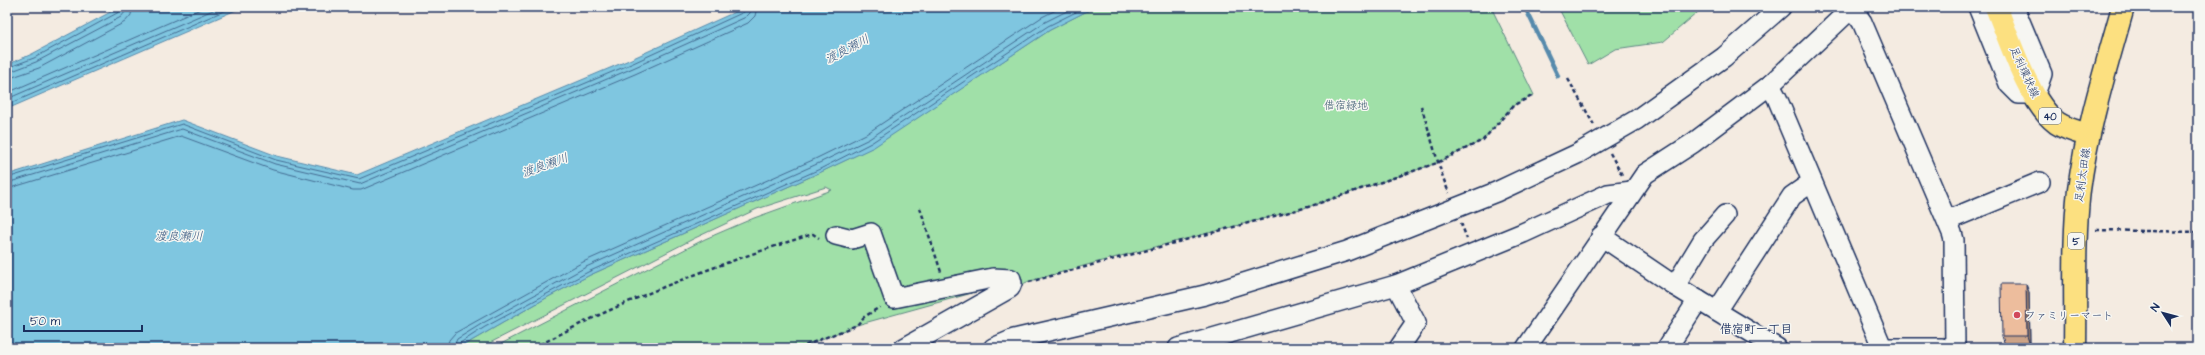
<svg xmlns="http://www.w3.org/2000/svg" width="2205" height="355" font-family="'Architects Daughter','Klee One',sans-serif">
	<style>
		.green { fill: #a0e0a8; stroke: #5e8883 }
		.water { fill: #7fc6e0; stroke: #578aac }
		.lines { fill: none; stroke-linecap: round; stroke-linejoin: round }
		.shore { stroke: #436b92; stroke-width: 1 }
		.stream { stroke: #578aac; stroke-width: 4.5 }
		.minor-casing { stroke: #1b2f5e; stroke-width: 22 }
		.major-casing { stroke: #1b2f5e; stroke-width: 25 }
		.path { stroke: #1b2f5e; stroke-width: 2.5; stroke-dasharray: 4 3; stroke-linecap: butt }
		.minor { stroke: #f6f6f2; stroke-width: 19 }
		.major { stroke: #fce080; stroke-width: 22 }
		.wall { fill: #cca387; stroke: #1b2f5e }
		.shaded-wall { fill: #a6846e; stroke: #1b2f5e }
		.building { fill: #edbd9d; stroke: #1b2f5e }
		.poi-dot { fill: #d1495b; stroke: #f6f6f2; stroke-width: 1.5 }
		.labels { text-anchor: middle; stroke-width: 3; stroke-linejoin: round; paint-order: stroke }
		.shield { fill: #f6f6f2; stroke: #5d6b8a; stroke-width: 1 }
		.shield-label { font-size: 10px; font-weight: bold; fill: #1b2f5e }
		.street-label { font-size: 11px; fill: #1b2f5e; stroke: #f6f6f2 }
		.park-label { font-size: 11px; fill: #3c5b70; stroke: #f6f6f2 }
		.poi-label { font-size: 11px; fill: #1b2f5e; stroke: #f6f6f2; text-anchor: start }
		.water-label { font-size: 12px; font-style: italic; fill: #34557e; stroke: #f6f6f2 }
		.neighbourhood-label { font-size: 12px; font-weight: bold; fill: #1b2f5e; stroke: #f6f6f2 }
	</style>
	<rect width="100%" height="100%" fill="#f4ebe1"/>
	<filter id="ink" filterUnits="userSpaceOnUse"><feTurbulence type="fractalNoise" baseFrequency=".025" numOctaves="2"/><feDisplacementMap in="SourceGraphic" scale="8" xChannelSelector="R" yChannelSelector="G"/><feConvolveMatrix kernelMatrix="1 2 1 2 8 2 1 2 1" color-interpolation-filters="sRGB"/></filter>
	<g filter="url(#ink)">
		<!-- green -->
		<g class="green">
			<path d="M 1095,7 L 1491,7 L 1534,95 L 1514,105 L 1483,140 L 1437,163 L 1308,207 L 1094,263 L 1027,282 L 1014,288 L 983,290 L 857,325 L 799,348 L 493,348 L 705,239 L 754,218 L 832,190 L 826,187 L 757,209 L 695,238 L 480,348 L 459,348 L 548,297 L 590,275 L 821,172 L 873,147 L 1050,30 Z"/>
			<path d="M 1558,7 L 1704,7 L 1663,42 L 1615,49 L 1588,65 Z"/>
		</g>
		<!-- water -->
		<g class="water">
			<path d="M 120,7 L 243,7 L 7,109 L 7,65 L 32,54 Z"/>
			<path d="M 746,7 L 1095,7 L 1050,30 L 874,147 L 821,172 L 590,275 L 548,297 L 459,348 L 7,348 L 7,175 L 182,120 L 277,156 L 357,175 L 629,60 Z"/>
		</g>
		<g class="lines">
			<!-- shore -->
			<g class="shore">
				<path d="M 7,68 L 34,58 L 119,12 L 121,7"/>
				<path d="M 7,73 L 36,62 L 121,17 L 125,12 L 126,7"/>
				<path d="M 7,79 L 39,68 L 125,22 L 131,15 L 132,7"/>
				<path d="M 7,93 L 205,7"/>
				<path d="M 7,99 L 220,7"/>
				<path d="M 7,105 L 233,7"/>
				<path d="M 7,178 L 182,124 L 276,160 L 359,179 L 631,64 L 744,12 L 746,7"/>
				<path d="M 7,183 L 182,129 L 275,164 L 360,184 L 633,68 L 746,17 L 750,13 L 751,7"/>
				<path d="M 7,189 L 181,136 L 273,170 L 353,190 L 361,190 L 635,74 L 748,23 L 755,16 L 757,7"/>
				<path d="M 447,348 L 449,340 L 455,333 L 583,262 L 815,159 L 866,134 L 1042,17 L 1062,7"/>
				<path d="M 453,348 L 457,339 L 483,323 L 586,267 L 817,164 L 869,139 L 1045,22 L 1075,7"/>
				<path d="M 458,348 L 460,343 L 485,327 L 588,272 L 820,169 L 871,143 L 1048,26 L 1086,7"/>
			</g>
			<!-- stream -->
			<path class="stream" d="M 1525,7 L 1558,76"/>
			<defs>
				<g id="minor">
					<path d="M 1978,7 L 2009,84 L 2019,94 L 2035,94 L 2042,74 L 2014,7"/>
					<path d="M 1852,8 L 1862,22 L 1952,233 L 1954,240 L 1955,348"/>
					<path d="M 1770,85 L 1777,98 L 1882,347"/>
					<path d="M 1948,220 L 2040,182"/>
					<path d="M 836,235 L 852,239 L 871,233 L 894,298 L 993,278 L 1011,279 L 1012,283 L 1010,288 L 904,348"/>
					<path d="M 1601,236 L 1675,286 L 1777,348"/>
					<path d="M 1396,285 L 1416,323 L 1399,348"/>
					<path d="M 1675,286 L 1703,240 L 1725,215"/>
					<path d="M 1717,311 L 1792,196 L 1812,182"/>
					<path d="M 993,348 L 1014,339 L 1205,295 L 1347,251 L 1496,192 L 1577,154 L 1636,120 L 1724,57 L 1781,7"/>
					<path d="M 1178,348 L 1396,285 L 1523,233 L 1608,194 L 1632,191"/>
					<path d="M 1526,348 L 1645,174 L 1693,143 L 1770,85 L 1853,7"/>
					<path d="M 1667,348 L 1698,300"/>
					<path d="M 1882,348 L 1942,348"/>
				</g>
				<g id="major">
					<path d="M 1996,7 C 2009,38 2029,103 2057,123 C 2066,129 2077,132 2088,135"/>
					<path d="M 2075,348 C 2076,296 2073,242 2079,190 C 2087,128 2106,68 2123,7"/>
				</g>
			</defs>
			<!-- minor casing -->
			<use href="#minor" class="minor-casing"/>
			<!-- major casing -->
			<use href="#major" class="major-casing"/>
			<!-- path -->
			<g class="path">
				<path d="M 1568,79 L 1594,125"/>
				<path d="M 1421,106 C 1431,135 1437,164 1449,193"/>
				<path d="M 1610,153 L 1622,175"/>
				<path d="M 920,208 L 941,272"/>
				<path d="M 1461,223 L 1467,239"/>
				<path d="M 2096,230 L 2198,232"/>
				<path d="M 1029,282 L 1308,207 L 1437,163 L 1483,140 L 1514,105 L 1534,95"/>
				<path d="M 534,348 C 622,300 717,264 813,234 L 819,238"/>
				<path d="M 799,348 L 857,325 L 864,317 L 880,307"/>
			</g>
			<!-- minor -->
			<use href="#minor" class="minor"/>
			<!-- major -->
			<use href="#major" class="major"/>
		</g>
		<!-- wall -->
		<path class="wall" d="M 2029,292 L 2030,345 L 2005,345 L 2002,336 Z"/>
		<!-- shaded-wall -->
		<path class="shaded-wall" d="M 2026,284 L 2029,292 L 2030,345 L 2027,336 Z"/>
		<!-- building -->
		<path class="building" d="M 2001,284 L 2026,284 L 2027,336 L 2002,336 Z"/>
	</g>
	<!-- markers -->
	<circle class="poi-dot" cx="2017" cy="315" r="4"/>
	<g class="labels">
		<!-- shield labels -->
		<g class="shield">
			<rect x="2039" y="108" width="22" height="16" rx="3"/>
			<rect x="2068" y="233" width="16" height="16" rx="3"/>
		</g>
		<g class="shield-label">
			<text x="2050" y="120">40</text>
			<text x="2076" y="245">5</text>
		</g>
		<!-- street labels -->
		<g class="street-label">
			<text transform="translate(2025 72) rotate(65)" y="4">足利環状線</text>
			<text transform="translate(2082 175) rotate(-82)" y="4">足利太田線</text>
		</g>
		<!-- park labels -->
		<g class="park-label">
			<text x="1346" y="109">借宿緑地</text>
		</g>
		<!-- poi labels -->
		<g class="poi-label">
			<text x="2025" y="319">ファミリーマート</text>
		</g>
		<!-- water labels -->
		<g class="water-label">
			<text transform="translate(847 49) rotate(-28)" y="4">渡良瀬川</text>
			<text transform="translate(545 165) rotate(-20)" y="4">渡良瀬川</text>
			<text x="179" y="240">渡良瀬川</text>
		</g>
		<!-- neighbourhood labels -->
		<g class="neighbourhood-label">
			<text x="1756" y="333">借宿町一丁目</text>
		</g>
	</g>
	<!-- margin -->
	<rect width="2205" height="355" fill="none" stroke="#f6f6f2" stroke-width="24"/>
	<rect x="12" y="12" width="2181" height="331" fill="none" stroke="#1b2f5e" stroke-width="1.5" filter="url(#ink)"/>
	<!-- north arrow -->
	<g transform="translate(2163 313) rotate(306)" stroke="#f6f6f2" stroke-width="3" paint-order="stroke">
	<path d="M0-3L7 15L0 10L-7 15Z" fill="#1b2f5e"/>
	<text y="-6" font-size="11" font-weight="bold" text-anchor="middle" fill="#1b2f5e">N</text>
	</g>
	<!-- scale -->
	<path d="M24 325v6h118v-6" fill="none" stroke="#1b2f5e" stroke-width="2"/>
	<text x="30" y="325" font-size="12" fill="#1b2f5e" stroke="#f6f6f2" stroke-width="3" paint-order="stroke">50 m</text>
</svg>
